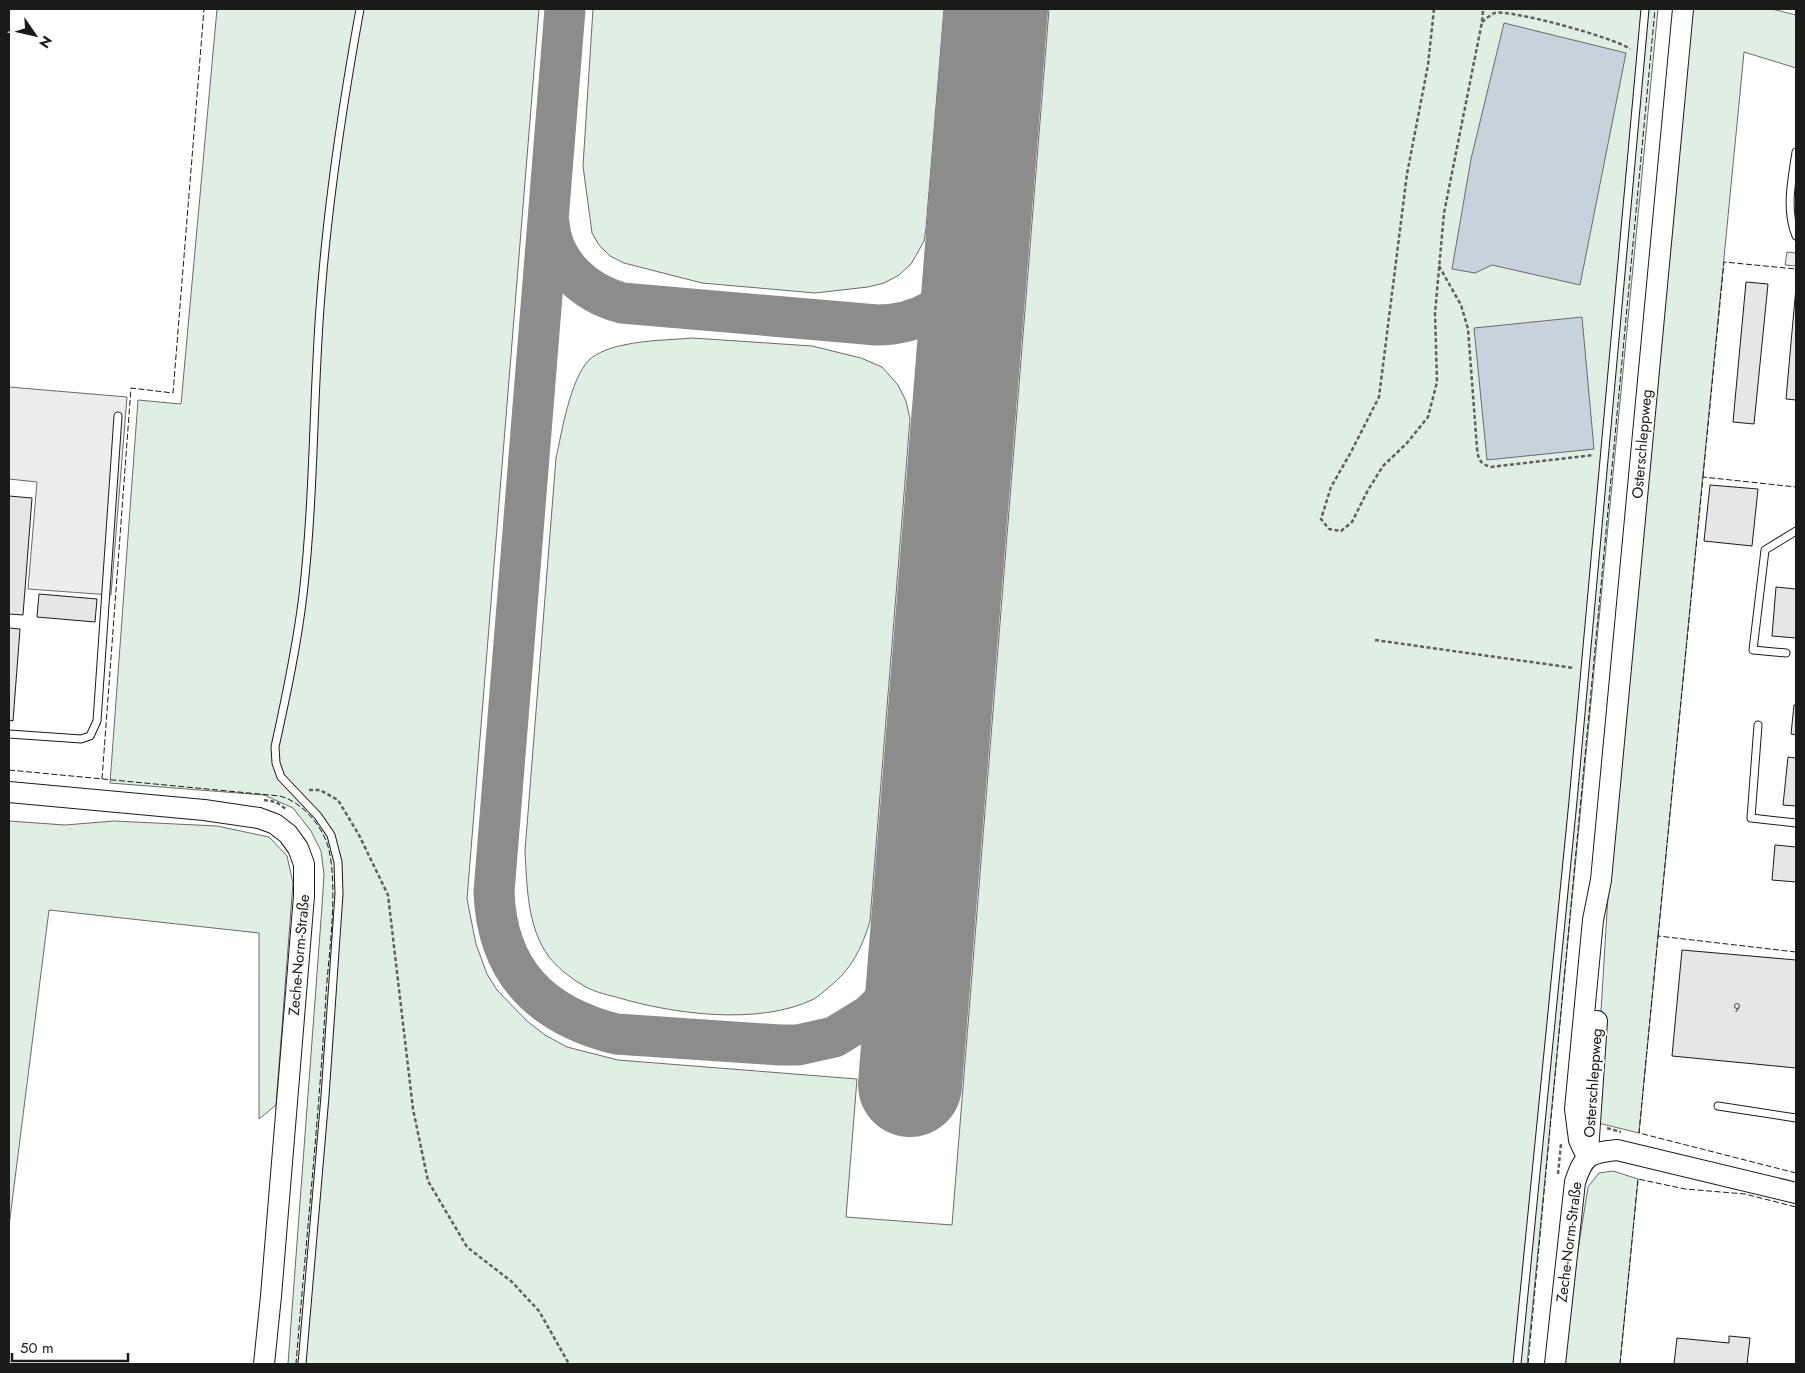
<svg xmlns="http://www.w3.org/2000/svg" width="1805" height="1373" font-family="Jost,sans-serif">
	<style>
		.green { fill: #e0efe3; stroke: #6a6a6a }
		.parking { fill: #ededed; stroke: #6a6a6a }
		.water { fill: #c6d2dc; stroke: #6a6a6a }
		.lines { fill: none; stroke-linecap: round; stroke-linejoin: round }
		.taxiway { stroke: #8c8c8c; stroke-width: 41 }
		.runway { stroke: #8c8c8c; stroke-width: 104 }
		.building { fill: #e6e6e6; stroke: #1a1a1a }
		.lane-casing { stroke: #1a1a1a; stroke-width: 9 }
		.secondary-casing { stroke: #1a1a1a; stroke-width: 22 }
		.path { stroke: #5f5f5f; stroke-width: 2.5; stroke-dasharray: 4 2.5; stroke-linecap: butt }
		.lane { stroke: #fff; stroke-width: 7 }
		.secondary { stroke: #fff; stroke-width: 20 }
		.fence { stroke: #1a1a1a; stroke-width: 1; stroke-dasharray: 6 2.5; stroke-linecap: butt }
		.labels { text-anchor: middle; stroke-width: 4; stroke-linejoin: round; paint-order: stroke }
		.number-label { font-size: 12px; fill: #4d4d4d }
		.street-label { font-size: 15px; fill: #1a1a1a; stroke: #fff }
	</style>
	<rect width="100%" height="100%" fill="#fff"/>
	<!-- green -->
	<g class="green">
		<path d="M 217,9 L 539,9 L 467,899 L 476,944 L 487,974 L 497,990 L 527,1021 L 545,1035 L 567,1047 L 618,1060 L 857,1079 L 846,1217 L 952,1225 L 1049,9 L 1658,9 L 1527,1364 L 288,1364 L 322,906 L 324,874 L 321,851 L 311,831 L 293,808 L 264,795 L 110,783 L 138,400 L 181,404 Z"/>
		<path d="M 593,9 L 944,9 L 926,228 L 924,241 L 918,252 L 911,264 L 899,275 L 884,283 L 868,287 L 815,293 L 702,283 L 624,263 L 610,256 L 599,245 L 592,233 L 583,166 Z"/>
		<path d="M 1692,9 L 1772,9 L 1796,15 L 1796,68 L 1744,52 L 1639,1133 L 1598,1123 L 1595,1109 L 1611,847 Z"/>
		<path d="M 692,338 L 812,346 L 861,358 L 882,367 L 898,385 L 906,401 L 910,419 L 870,921 C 862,948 851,970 829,987 C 824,991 819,996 814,999 C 759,1026 672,1014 616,997 C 604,994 591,991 581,984 C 569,977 557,967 549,957 C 527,927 527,886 525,851 L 556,458 C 562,431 570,380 589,360 C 598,352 612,347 624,345 C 646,340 670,340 692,338 Z"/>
		<path d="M 9,821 L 65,825 L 114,821 L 217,826 L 269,837 L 287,856 L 293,883 L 276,1105 L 259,1119 L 259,933 L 49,910 L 9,1226 Z"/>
		<path d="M 1613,1171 L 1638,1179 L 1620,1364 L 1563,1364 L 1573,1282 L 1588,1187 L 1599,1173 Z"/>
	</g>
	<!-- parking -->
	<g class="parking">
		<path d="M 1787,252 L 1796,253 L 1796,266 L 1785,265 Z"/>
		<path d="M 9,387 L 127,397 L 111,595 L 28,589 L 37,482 L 9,479 Z"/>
	</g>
	<!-- water -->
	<g class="water">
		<path d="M 1504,23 L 1626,53 L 1580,285 L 1492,265 L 1475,273 L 1452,269 L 1471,159 Z"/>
		<path d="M 1582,317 L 1594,449 L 1487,460 L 1474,328 Z"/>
	</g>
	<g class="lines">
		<!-- taxiway -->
		<g class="taxiway">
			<path d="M 565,9 L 494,892 C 497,972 541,1015 616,1034 L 780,1045 L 798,1045 L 834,1037 L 870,1015 L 894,991 L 913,956 L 923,918"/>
			<path d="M 549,223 C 552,264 585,293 622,303 L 877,325 C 915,325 954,307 969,269 C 975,255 976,239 978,223"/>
		</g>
		<!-- runway -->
		<path class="runway" d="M 910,1085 L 996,9"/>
	</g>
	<!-- building -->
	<g class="building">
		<path d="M 1746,282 L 1768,284 L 1754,424 L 1733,422 Z"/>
		<path d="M 1796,287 L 1796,400 L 1786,399 Z"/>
		<path d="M 1710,485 L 1758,489 L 1752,546 L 1704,541 Z"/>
		<path d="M 9,496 L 32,498 L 23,615 L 9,614 Z"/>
		<path d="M 1776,587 L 1796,589 L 1796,638 L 1772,636 Z"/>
		<path d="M 39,594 L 97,599 L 95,622 L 37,617 Z"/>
		<path d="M 9,628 L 20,629 L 13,721 L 9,720 Z"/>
		<path d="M 1794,705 L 1796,705 L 1796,735 L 1791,734 Z"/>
		<path d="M 1788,757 L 1796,758 L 1796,806 L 1783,805 Z"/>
		<path d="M 1775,845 L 1796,847 L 1796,882 L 1772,880 Z"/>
		<path d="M 1682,950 L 1796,960 L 1796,1068 L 1672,1056 Z"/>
		<path d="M 1729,1336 L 1750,1338 L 1747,1364 L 1674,1364 L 1677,1338 L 1729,1343 Z"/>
	</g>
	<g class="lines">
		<defs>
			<g id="lane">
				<path d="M 1796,152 C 1792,180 1785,209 1796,236"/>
				<path d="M 1786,653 L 1753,650 L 1765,550 L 1796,531"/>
				<path d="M 1758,725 L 1751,818 L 1796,823"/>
				<path d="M 9,734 L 81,739 L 90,736 L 97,721 L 118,416"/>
				<path d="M 1718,1106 L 1796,1118"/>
				<path d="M 302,1364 L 325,1096 L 339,894 L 338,862 L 331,835 L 318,816 L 281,777 L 276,763 L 275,747 C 286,697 297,646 303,595 C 314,500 313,404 320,308 C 327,208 342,108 360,9"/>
				<path d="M 1517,1364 L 1573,801 L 1645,9"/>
			</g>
			<g id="secondary">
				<path d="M 9,792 L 204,810 L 259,818 L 275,824 L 288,834 L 298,848 L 304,864 L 304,896 L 271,1296 L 264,1364"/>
				<path d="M 1588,1152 L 1597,1021"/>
				<path d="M 1587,1157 L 1579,1140 L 1575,1109 L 1593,920 L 1601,880 L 1683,9"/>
				<path d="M 1555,1364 L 1575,1182 C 1584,1155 1589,1153 1617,1150 L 1796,1193"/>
			</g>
		</defs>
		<!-- lane casing -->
		<use href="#lane" class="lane-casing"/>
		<!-- secondary casing -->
		<use href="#secondary" class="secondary-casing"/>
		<!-- path -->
		<g class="path">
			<path d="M 1434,9 L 1428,65 L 1407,174 L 1379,397 L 1351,452 L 1331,487 L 1321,519 L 1329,529 L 1341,531 L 1352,522 L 1368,490 L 1383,466 L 1407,443 L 1428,417 L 1437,382 L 1435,313 L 1444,213 L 1482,22 L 1483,9"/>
			<path d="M 1795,9 L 1796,9"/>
			<path d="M 1482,22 C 1486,19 1491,14 1495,13 C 1510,9 1616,38 1630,49"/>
			<path d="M 1439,266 L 1461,305 L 1468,329 L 1477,448 C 1478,459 1480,464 1491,467 L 1594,455"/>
			<path d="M 1375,640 L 1574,668"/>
			<path d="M 309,790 L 320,790 L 338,800 L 359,835 L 388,895 L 413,1109 L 428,1181 L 467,1247 L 512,1282 L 539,1311 L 569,1364"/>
			<path d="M 264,800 L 276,802 L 286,809"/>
			<path d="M 1607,1128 L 1621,1132"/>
			<path d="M 1558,1174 L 1561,1144"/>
		</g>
		<!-- lane -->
		<use href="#lane" class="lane"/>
		<!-- secondary -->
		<use href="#secondary" class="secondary"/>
		<!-- fence -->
		<g class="fence">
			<path d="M 1703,477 L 1724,262 L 1796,269"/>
			<path d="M 9,770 L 280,796 C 303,802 324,828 329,850 C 338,891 329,951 326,994 C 319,1117 306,1241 296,1364"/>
			<path d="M 102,779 L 131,388 L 173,393 L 204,9"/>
			<path d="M 1658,936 L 1703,477 L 1796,487"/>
			<path d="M 1796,952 L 1658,936 L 1639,1133 L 1796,1173"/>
			<path d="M 1528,1364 L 1655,9"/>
			<path d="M 1620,1364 L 1638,1179 L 1685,1189 L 1745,1194 L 1796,1207"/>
		</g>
	</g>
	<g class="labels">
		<!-- number labels -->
		<g class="number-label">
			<text x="1737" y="1012">9</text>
		</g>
		<!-- street labels -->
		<g class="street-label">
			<text transform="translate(1642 444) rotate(-85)" y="5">Osterschleppweg</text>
			<text transform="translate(299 955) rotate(-85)" y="5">Zeche-Norm-Straße</text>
			<text transform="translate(1593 1083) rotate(-86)" y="5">Osterschleppweg</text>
			<text transform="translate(1569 1242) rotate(-83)" y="5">Zeche-Norm-Straße</text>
		</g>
	</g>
	<!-- border -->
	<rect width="1805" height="1373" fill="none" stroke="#1a1a1a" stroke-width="20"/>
	<!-- north arrow -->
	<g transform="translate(35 35) rotate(124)" stroke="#ffffff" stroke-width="4" paint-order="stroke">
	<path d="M0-4L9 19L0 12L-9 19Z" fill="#1a1a1a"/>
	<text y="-8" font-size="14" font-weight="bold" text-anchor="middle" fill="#1a1a1a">N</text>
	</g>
	<!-- scale -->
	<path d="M12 1353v8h116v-8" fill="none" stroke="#1a1a1a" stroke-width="2.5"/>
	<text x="20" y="1353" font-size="15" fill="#1a1a1a" stroke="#ffffff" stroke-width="4" paint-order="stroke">50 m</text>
</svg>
